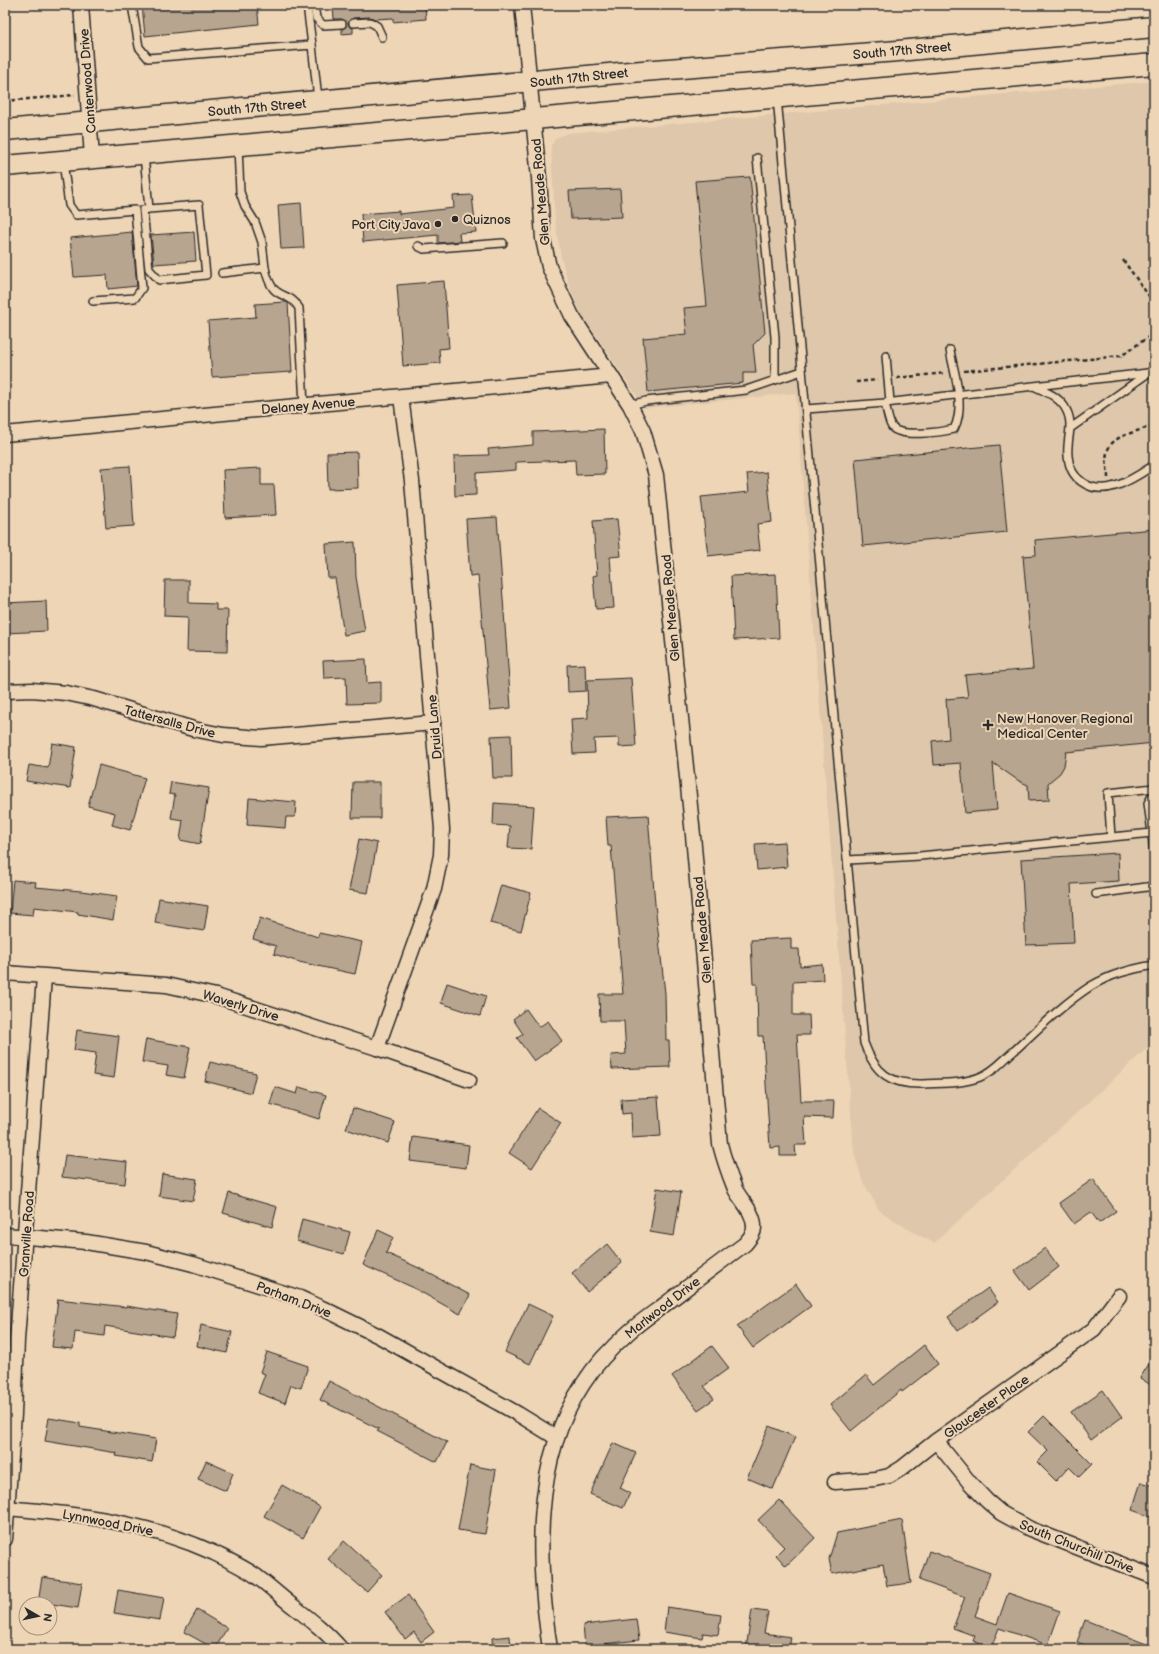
<svg xmlns="http://www.w3.org/2000/svg" width="1159" height="1654" font-family="'Balsamiq Sans',sans-serif">
	<style>
		.built { fill: #dec7aa }
		.building { fill: #b8a58f; stroke: #2b2b2b }
		.lines { fill: none; stroke-linecap: round; stroke-linejoin: round }
		.service-casing { stroke: #2b2b2b; stroke-width: 10 }
		.minor-casing { stroke: #2b2b2b; stroke-width: 17 }
		.secondary-casing { stroke: #2b2b2b; stroke-width: 23 }
		.path { stroke: #2b2b2b; stroke-width: 2.5; stroke-dasharray: 4 3; stroke-linecap: butt }
		.service { stroke: #eed5b6; stroke-width: 7 }
		.minor { stroke: #eed5b6; stroke-width: 14 }
		.secondary { stroke: #eed5b6; stroke-width: 20 }
		.poi-dot { fill: #2b2b2b; stroke: #eed5b6; stroke-width: 1.5 }
		.labels { text-anchor: middle; stroke-width: 4; stroke-linejoin: round; paint-order: stroke }
		.street-label { font-size: 13px; fill: #2b2b2b; stroke: #eed5b6 }
		.poi-label { font-size: 13px; fill: #2b2b2b; stroke: #eed5b6; text-anchor: start }
	</style>
	<rect width="100%" height="100%" fill="#eed5b6"/>
	<filter id="ink" filterUnits="userSpaceOnUse"><feTurbulence type="fractalNoise" baseFrequency=".025" numOctaves="2"/><feDisplacementMap in="SourceGraphic" scale="8" xChannelSelector="R" yChannelSelector="G"/><feConvolveMatrix kernelMatrix="1 2 1 2 8 2 1 2 1" color-interpolation-filters="sRGB"/></filter>
	<g filter="url(#ink)">
		<!-- built -->
		<path class="built" d="M 1154,81 L 1154,1042 L 934,1243 L 906,1228 L 879,1210 L 863,1182 L 854,1153 L 796,393 L 645,408 L 581,313 L 571,291 L 561,257 L 555,221 L 551,146 L 556,138 L 568,133 Z"/>
		<!-- building -->
		<g class="building">
			<path d="M 142,5 L 257,5 L 259,24 L 145,36 Z"/>
			<path d="M 333,5 L 425,5 L 426,19 L 393,22 L 393,18 L 375,19 L 370,17 L 353,18 L 348,23 L 349,26 L 353,28 L 353,33 L 342,34 L 342,29 L 346,27 L 346,22 L 342,19 L 334,19 Z"/>
			<path d="M 750,177 L 765,333 L 753,345 L 756,373 L 743,373 L 743,383 L 648,392 L 643,338 L 687,334 L 684,308 L 707,306 L 695,181 Z"/>
			<path d="M 620,189 L 622,217 L 571,219 L 569,191 Z"/>
			<path d="M 472,195 L 476,232 L 459,233 L 460,241 L 438,243 L 438,235 L 363,242 L 361,214 L 399,211 L 399,214 L 454,208 L 453,196 Z"/>
			<path d="M 301,203 L 304,248 L 281,249 L 278,205 Z"/>
			<path d="M 132,232 L 137,286 L 108,289 L 107,275 L 74,277 L 70,238 Z"/>
			<path d="M 194,232 L 196,261 L 154,264 L 151,235 Z"/>
			<path d="M 444,281 L 449,348 L 439,349 L 440,363 L 403,366 L 397,285 Z"/>
			<path d="M 286,302 L 288,303 L 292,372 L 212,377 L 208,321 L 256,317 L 255,304 Z"/>
			<path d="M 604,429 L 605,474 L 576,475 L 575,460 L 516,462 L 516,470 L 476,473 L 476,495 L 455,496 L 454,456 L 489,455 L 488,449 L 533,445 L 533,432 Z"/>
			<path d="M 999,445 L 1007,532 L 863,546 L 855,459 Z"/>
			<path d="M 357,452 L 358,488 L 328,489 L 327,453 Z"/>
			<path d="M 130,466 L 134,526 L 106,528 L 101,468 Z"/>
			<path d="M 261,468 L 261,485 L 274,485 L 276,515 L 225,518 L 223,470 Z"/>
			<path d="M 767,472 L 772,522 L 757,524 L 760,550 L 708,556 L 701,497 L 749,492 L 747,474 Z"/>
			<path d="M 497,517 L 511,708 L 490,710 L 478,575 L 470,576 L 466,519 Z"/>
			<path d="M 617,519 L 621,556 L 610,557 L 614,608 L 596,609 L 593,576 L 597,575 L 593,521 Z"/>
			<path d="M 1154,529 L 1154,743 L 1066,752 L 1064,766 L 1060,773 L 1048,783 L 1049,800 L 1029,801 L 1028,785 L 1019,781 L 993,763 L 997,810 L 965,813 L 961,763 L 934,765 L 932,741 L 949,739 L 946,699 L 968,697 L 965,675 L 1033,669 L 1023,556 L 1036,555 L 1035,540 Z"/>
			<path d="M 355,542 L 356,577 L 365,631 L 344,635 L 335,578 L 328,578 L 326,544 Z"/>
			<path d="M 776,574 L 779,638 L 734,640 L 731,576 Z"/>
			<path d="M 165,580 L 189,580 L 189,603 L 216,604 L 216,610 L 228,610 L 227,652 L 187,651 L 188,617 L 164,616 Z"/>
			<path d="M 46,601 L 47,631 L 6,633 L 5,603 Z"/>
			<path d="M 366,659 L 367,683 L 381,682 L 381,703 L 347,704 L 346,677 L 324,678 L 323,661 Z"/>
			<path d="M 585,664 L 586,691 L 568,692 L 567,665 Z"/>
			<path d="M 631,678 L 636,746 L 619,747 L 619,738 L 594,739 L 595,753 L 573,754 L 571,719 L 588,718 L 587,680 Z"/>
			<path d="M 511,735 L 512,778 L 493,778 L 491,736 Z"/>
			<path d="M 52,743 L 76,747 L 70,788 L 26,781 L 29,765 L 48,768 Z"/>
			<path d="M 99,765 L 145,778 L 130,830 L 112,825 L 115,813 L 88,806 Z"/>
			<path d="M 171,782 L 209,788 L 200,844 L 180,840 L 183,820 L 171,818 L 175,795 L 169,794 Z"/>
			<path d="M 353,782 L 380,782 L 380,818 L 352,818 Z"/>
			<path d="M 249,798 L 296,802 L 295,817 L 286,817 L 285,828 L 247,825 Z"/>
			<path d="M 494,803 L 534,806 L 531,849 L 508,848 L 510,826 L 493,825 Z"/>
			<path d="M 648,815 L 655,904 L 665,993 L 666,1040 L 669,1040 L 670,1067 L 612,1069 L 611,1055 L 626,1054 L 624,1021 L 600,1021 L 599,994 L 623,994 L 611,846 L 608,846 L 606,817 Z"/>
			<path d="M 359,839 L 377,843 L 368,893 L 349,890 Z"/>
			<path d="M 785,842 L 787,867 L 757,870 L 755,844 Z"/>
			<path d="M 1118,853 L 1119,881 L 1071,884 L 1074,943 L 1026,945 L 1021,859 Z"/>
			<path d="M 13,880 L 36,882 L 35,887 L 81,891 L 117,896 L 113,920 L 78,914 L 78,912 L 34,907 L 33,915 L 10,913 Z"/>
			<path d="M 501,885 L 531,893 L 521,931 L 490,923 Z"/>
			<path d="M 159,898 L 208,906 L 204,931 L 155,923 Z"/>
			<path d="M 260,918 L 318,937 L 319,933 L 362,942 L 355,974 L 299,962 L 274,954 L 276,946 L 253,939 Z"/>
			<path d="M 791,938 L 791,949 L 799,949 L 800,966 L 822,964 L 823,980 L 793,982 L 793,1015 L 809,1015 L 810,1035 L 797,1035 L 801,1101 L 834,1101 L 833,1118 L 804,1117 L 806,1145 L 795,1145 L 796,1156 L 780,1156 L 780,1147 L 770,1148 L 763,1036 L 758,1036 L 757,984 L 753,984 L 751,940 Z"/>
			<path d="M 447,983 L 486,996 L 480,1016 L 441,1003 Z"/>
			<path d="M 526,1009 L 539,1027 L 548,1021 L 562,1041 L 534,1061 L 517,1038 L 523,1034 L 513,1019 Z"/>
			<path d="M 77,1030 L 119,1036 L 114,1078 L 93,1075 L 96,1053 L 74,1050 Z"/>
			<path d="M 146,1039 L 190,1047 L 184,1078 L 166,1075 L 168,1066 L 142,1062 Z"/>
			<path d="M 210,1062 L 256,1073 L 251,1093 L 205,1081 Z"/>
			<path d="M 275,1087 L 297,1094 L 299,1087 L 326,1095 L 319,1119 L 270,1104 Z"/>
			<path d="M 658,1097 L 661,1136 L 632,1138 L 631,1113 L 622,1114 L 621,1099 Z"/>
			<path d="M 353,1108 L 395,1122 L 388,1143 L 346,1129 Z"/>
			<path d="M 538,1108 L 561,1123 L 532,1168 L 509,1153 Z"/>
			<path d="M 413,1137 L 469,1145 L 466,1168 L 410,1161 Z"/>
			<path d="M 65,1155 L 127,1162 L 125,1184 L 62,1177 Z"/>
			<path d="M 162,1174 L 197,1179 L 193,1201 L 159,1196 Z"/>
			<path d="M 1093,1179 L 1116,1211 L 1099,1223 L 1091,1212 L 1074,1224 L 1059,1203 Z"/>
			<path d="M 657,1188 L 681,1192 L 674,1236 L 650,1232 Z"/>
			<path d="M 229,1193 L 277,1207 L 272,1227 L 223,1213 Z"/>
			<path d="M 302,1219 L 350,1232 L 344,1254 L 297,1241 Z"/>
			<path d="M 378,1230 L 393,1237 L 386,1253 L 419,1268 L 470,1295 L 460,1314 L 412,1287 L 363,1265 Z"/>
			<path d="M 607,1244 L 622,1263 L 587,1292 L 572,1273 Z"/>
			<path d="M 1045,1248 L 1059,1267 L 1029,1290 L 1015,1271 Z"/>
			<path d="M 796,1284 L 811,1306 L 753,1348 L 737,1326 Z"/>
			<path d="M 988,1288 L 998,1302 L 958,1331 L 948,1317 Z"/>
			<path d="M 58,1299 L 126,1307 L 126,1306 L 177,1314 L 173,1337 L 105,1326 L 104,1336 L 75,1332 L 73,1349 L 52,1347 Z"/>
			<path d="M 528,1304 L 553,1316 L 530,1364 L 505,1352 Z"/>
			<path d="M 201,1325 L 232,1332 L 227,1353 L 197,1346 Z"/>
			<path d="M 924,1345 L 938,1364 L 902,1392 L 901,1390 L 851,1431 L 830,1405 L 866,1375 L 874,1385 Z"/>
			<path d="M 712,1346 L 729,1368 L 704,1386 L 714,1399 L 698,1410 L 672,1376 Z"/>
			<path d="M 267,1352 L 308,1366 L 301,1388 L 291,1385 L 285,1403 L 258,1393 L 265,1374 L 260,1372 Z"/>
			<path d="M 1154,1356 L 1154,1387 L 1140,1378 Z"/>
			<path d="M 329,1381 L 447,1442 L 437,1462 L 377,1431 L 379,1429 L 320,1400 Z"/>
			<path d="M 1103,1390 L 1122,1417 L 1091,1440 L 1071,1412 Z"/>
			<path d="M 1044,1416 L 1092,1464 L 1079,1477 L 1069,1467 L 1056,1481 L 1037,1462 L 1048,1451 L 1028,1432 Z"/>
			<path d="M 49,1418 L 80,1423 L 80,1427 L 156,1439 L 152,1462 L 116,1456 L 117,1453 L 45,1441 Z"/>
			<path d="M 769,1426 L 795,1437 L 773,1489 L 747,1478 Z"/>
			<path d="M 613,1443 L 636,1453 L 620,1488 L 630,1493 L 623,1508 L 590,1494 Z"/>
			<path d="M 206,1461 L 233,1473 L 226,1491 L 198,1479 Z"/>
			<path d="M 470,1465 L 496,1470 L 485,1534 L 458,1530 Z"/>
			<path d="M 1141,1482 L 1154,1486 L 1154,1518 L 1132,1510 Z"/>
			<path d="M 282,1485 L 320,1507 L 303,1538 L 264,1516 Z"/>
			<path d="M 779,1500 L 815,1538 L 786,1566 L 776,1555 L 784,1547 L 758,1520 Z"/>
			<path d="M 902,1520 L 911,1583 L 887,1586 L 883,1564 L 832,1574 L 829,1559 L 837,1533 Z"/>
			<path d="M 344,1541 L 382,1575 L 367,1592 L 328,1559 Z"/>
			<path d="M 929,1551 L 990,1573 L 975,1616 L 997,1624 L 1008,1593 L 1060,1611 L 1048,1645 L 999,1628 L 991,1648 L 973,1641 L 975,1636 L 953,1628 L 965,1597 L 919,1580 Z"/>
			<path d="M 42,1577 L 82,1583 L 78,1608 L 52,1604 L 38,1604 Z"/>
			<path d="M 118,1590 L 164,1598 L 160,1620 L 114,1613 Z"/>
			<path d="M 408,1595 L 434,1632 L 421,1642 L 414,1632 L 405,1639 L 385,1612 Z"/>
			<path d="M 667,1607 L 721,1615 L 718,1635 L 703,1633 L 702,1638 L 664,1632 Z"/>
			<path d="M 197,1610 L 227,1628 L 215,1649 L 184,1632 Z"/>
			<path d="M 752,1610 L 768,1612 L 764,1633 L 791,1637 L 789,1649 L 746,1649 Z"/>
			<path d="M 636,1619 L 639,1640 L 585,1646 L 583,1625 Z"/>
			<path d="M 1085,1620 L 1154,1647 L 1154,1649 L 1096,1649 L 1077,1642 Z"/>
			<path d="M 510,1636 L 511,1649 L 493,1649 L 492,1638 Z"/>
		</g>
		<g class="lines">
			<defs>
				<g id="service">
					<path d="M 132,5 L 139,47 L 148,58 L 312,45 L 318,99"/>
					<path d="M 307,5 L 312,45"/>
					<path d="M 314,5 L 316,18 L 323,25 L 342,24"/>
					<path d="M 353,23 L 370,22 L 377,26 L 382,37"/>
					<path d="M 777,98 L 864,1043 C 875,1073 890,1085 923,1084 C 942,1083 962,1084 980,1077 C 994,1072 1003,1060 1014,1051 C 1038,1029 1063,1004 1091,986 C 1111,974 1132,969 1154,965"/>
					<path d="M 144,155 L 149,209 L 199,205 L 206,275 L 159,280 L 149,269 L 143,210 L 149,209"/>
					<path d="M 757,158 L 775,337 L 775,379"/>
					<path d="M 63,162 L 69,205 L 76,215 L 135,210 L 142,288 L 135,298 L 93,301"/>
					<path d="M 418,246 L 424,249 L 503,243"/>
					<path d="M 265,268 C 273,304 287,288 299,308 L 304,406"/>
					<path d="M 222,273 L 265,268 L 262,242 L 255,222 L 245,206 L 240,192 L 238,147"/>
					<path d="M 886,356 L 890,402"/>
					<path d="M 1036,387 C 1046,392 1057,396 1064,406 C 1076,424 1066,437 1068,456 C 1069,467 1073,476 1082,482 C 1105,499 1134,478 1154,465"/>
					<path d="M 885,403 C 887,410 888,421 892,427 C 900,438 941,432 954,429 C 966,406 954,374 950,350"/>
					<path d="M 630,405 L 646,401 L 746,390 L 802,371"/>
					<path d="M 806,409 L 885,403 L 1148,373"/>
					<path d="M 1072,427 L 1154,369"/>
					<path d="M 1152,833 L 1154,857"/>
					<path d="M 1111,837 L 1108,793 L 1154,788"/>
					<path d="M 848,860 L 920,856 L 1152,833 L 1148,803 L 1154,793"/>
					<path d="M 1096,894 L 1154,886"/>
				</g>
				<g id="minor">
					<path d="M 81,5 L 92,157"/>
					<path d="M 522,5 L 539,178 L 543,239 L 549,267 L 572,316 L 630,405 L 643,431 L 656,475 L 693,835 L 720,1144 C 724,1160 729,1174 735,1189 C 741,1201 755,1213 754,1228 C 754,1234 749,1239 745,1244 C 719,1263 693,1283 668,1302 C 655,1312 641,1321 629,1332 C 612,1347 595,1365 583,1384 C 532,1461 537,1561 550,1649"/>
					<path d="M 5,434 L 611,376"/>
					<path d="M 5,691 L 32,690 L 66,693 L 94,699 L 193,729 L 223,735 L 261,738 L 433,723"/>
					<path d="M 5,973 L 166,985 L 216,996 L 377,1048 L 469,1080"/>
					<path d="M 377,1048 L 434,889 L 441,855 L 442,829 L 412,481 L 401,397"/>
					<path d="M 5,1235 L 86,1242 L 146,1252 L 193,1264 L 300,1298 L 324,1309 L 379,1336 L 518,1414 L 557,1438"/>
					<path d="M 936,1441 L 970,1483 L 987,1501 L 1001,1513 L 1030,1529 L 1154,1577"/>
					<path d="M 835,1482 L 875,1479 L 889,1476 L 902,1468 L 936,1441 L 1094,1329 L 1119,1296"/>
					<path d="M 5,1508 C 79,1514 146,1522 214,1553 C 228,1560 243,1567 256,1576 C 268,1585 278,1594 289,1603 C 307,1617 326,1631 341,1649"/>
					<path d="M 5,1539 L 14,1414 L 17,1340 L 44,977"/>
				</g>
				<g id="secondary">
					<path d="M 5,130 L 630,72 L 898,51 L 1154,27"/>
					<path d="M 5,166 L 1154,64"/>
				</g>
			</defs>
			<!-- service casing -->
			<use href="#service" class="service-casing"/>
			<!-- minor casing -->
			<use href="#minor" class="minor-casing"/>
			<!-- secondary casing -->
			<use href="#secondary" class="secondary-casing"/>
			<!-- path -->
			<g class="path">
				<path d="M 5,101 L 75,95"/>
				<path d="M 1123,260 L 1154,303"/>
				<path d="M 1148,337 L 1154,345"/>
				<path d="M 964,371 L 1121,356 L 1154,333"/>
				<path d="M 897,378 L 945,373"/>
				<path d="M 856,382 L 878,380"/>
				<path d="M 1108,478 C 1108,470 1105,461 1107,453 C 1111,433 1140,433 1154,424"/>
			</g>
			<!-- service -->
			<use href="#service" class="service"/>
			<!-- minor -->
			<use href="#minor" class="minor"/>
			<!-- secondary -->
			<use href="#secondary" class="secondary"/>
		</g>
	</g>
	<!-- markers -->
	<g class="poi-dot">
		<circle cx="455" cy="219" r="4"/>
		<circle cx="438" cy="224" r="4"/>
		<path d="M986 719h4v4h4v4h-4v4h-4v-4h-4v-4h4z"/>
	</g>
	<g class="labels">
		<!-- street labels -->
		<g class="street-label">
			<text transform="translate(902 50) rotate(-5)" y="5">South 17th Street</text>
			<text transform="translate(579 77) rotate(-6)" y="5">South 17th Street</text>
			<text transform="translate(87 81) rotate(-94)" y="5">Canterwood Drive</text>
			<text transform="translate(257 107) rotate(-5)" y="5">South 17th Street</text>
			<text transform="translate(540 192) rotate(-95)" y="5">Glen Meade Road</text>
			<text transform="translate(308 405) rotate(-5)" y="5">Delaney Avenue</text>
			<text transform="translate(670 608) rotate(-95)" y="5">Glen Meade Road</text>
			<text transform="translate(170 721) rotate(15)" y="5">Tattersalls Drive</text>
			<text transform="translate(434 727) rotate(-95)" y="5">Druid Lane</text>
			<text transform="translate(702 930) rotate(-95)" y="5">Glen Meade Road</text>
			<text transform="translate(241 1005) rotate(17)" y="5">Waverly Drive</text>
			<text transform="translate(26 1234) rotate(-86)" y="5">Granville Road</text>
			<text transform="translate(294 1299) rotate(21)" y="5">Parham Drive</text>
			<text transform="translate(662 1307) rotate(-38)" y="5">Marlwood Drive</text>
			<text transform="translate(986 1406) rotate(-35)" y="5">Gloucester Place</text>
			<text transform="translate(108 1522) rotate(11)" y="5">Lynnwood Drive</text>
			<text transform="translate(1077 1546) rotate(22)" y="5">South Churchill Drive</text>
		</g>
		<!-- poi labels -->
		<g class="poi-label">
			<text x="463" y="224">Quiznos</text>
			<text x="430" y="229" text-anchor="end">Port City Java</text>
			<text x="997" y="723">New Hanover Regional<tspan x="997" dy="15">Medical Center</tspan></text>
		</g>
	</g>
	<!-- margin -->
	<rect width="1159" height="1654" fill="none" stroke="#eed5b6" stroke-width="20"/>
	<rect x="10" y="10" width="1139" height="1634" fill="none" stroke="#2b2b2b" stroke-width="1.5" filter="url(#ink)"/>
	<!-- north arrow -->
	<g transform="translate(38 1616) rotate(99)"><circle r="19" fill="#eed5b6" stroke="#a0917e"/>
	<path d="M0-3L7 15L0 10L-7 15Z" fill="#2b2b2b"/>
	<text y="-6" font-size="11" font-weight="bold" text-anchor="middle" fill="#2b2b2b">N</text>
	</g>
</svg>
